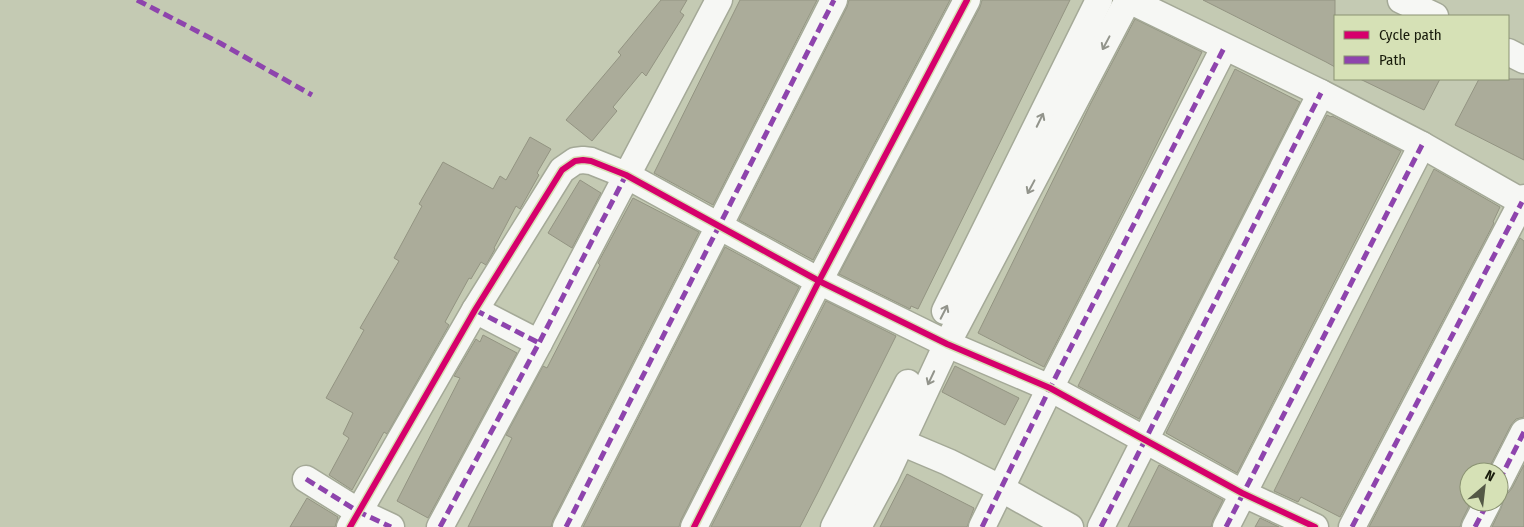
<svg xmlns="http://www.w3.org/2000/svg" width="1524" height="527" font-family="'Fira Sans Condensed',sans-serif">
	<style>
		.building { fill: #abac9a; stroke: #939482 }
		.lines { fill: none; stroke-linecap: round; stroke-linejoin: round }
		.minor-casing { stroke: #a4a997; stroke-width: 29 }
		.minor { stroke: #f6f7f4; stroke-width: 26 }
		.quiet { stroke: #8e44ad; stroke-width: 5; stroke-dasharray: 10 5; stroke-linecap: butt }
		.cycleway-casing { stroke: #d6e1b6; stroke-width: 9 }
		.cycleway { stroke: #d6006c; stroke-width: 6 }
		.oneway { stroke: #92948b }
	</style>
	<rect width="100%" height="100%" fill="#c4cab3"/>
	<!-- building -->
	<g class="building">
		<path d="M 661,0 L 687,0 L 680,12 L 684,15 L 646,76 L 642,72 L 613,107 L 617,111 L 592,141 L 566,120 L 621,55 L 618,52 Z"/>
		<path d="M 740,0 L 817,0 L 713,205 L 654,173 Z"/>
		<path d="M 849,0 L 950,0 L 813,260 L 739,220 L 847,7 Z"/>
		<path d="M 982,0 L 1070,0 L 918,309 L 911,306 L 910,309 L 839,274 L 980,7 Z"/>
		<path d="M 1203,0 L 1335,0 L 1335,67 L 1326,62 Z"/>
		<path d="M 1135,19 L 1202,52 L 1147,164 L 1044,367 L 978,333 L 1091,103 Z"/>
		<path d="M 1235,69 L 1300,102 L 1139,419 L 1078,386 Z"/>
		<path d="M 1360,79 L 1440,79 L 1424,110 Z"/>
		<path d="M 1479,79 L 1524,79 L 1524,160 L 1455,125 Z"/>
		<path d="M 1327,115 L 1331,117 L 1332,116 L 1401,151 L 1237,473 L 1166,433 Z"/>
		<path d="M 530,137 L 551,149 L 537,173 L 539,175 L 520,209 L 516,206 L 494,248 L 495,249 L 486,265 L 481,262 L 471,279 L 469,278 L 445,322 L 449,325 L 387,434 L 384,432 L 352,490 L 329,475 L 349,438 L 343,434 L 353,413 L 326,398 L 364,330 L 360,328 L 399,261 L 394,258 L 422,206 L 419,204 L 443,162 L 493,189 L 500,176 L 506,180 Z"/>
		<path d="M 1434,169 L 1500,207 L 1493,222 L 1494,223 L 1340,517 L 1301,497 L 1298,502 L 1274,491 Z"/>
		<path d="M 580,180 L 601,193 L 572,248 L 548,233 Z"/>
		<path d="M 633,198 L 699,232 L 553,520 L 551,527 L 468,527 L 512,438 L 506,435 L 543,366 L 547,368 L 600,265 L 598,263 Z"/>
		<path d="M 1520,238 L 1524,241 L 1524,417 L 1516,419 L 1511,425 L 1487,472 L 1469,472 L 1469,502 L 1471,502 L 1462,520 L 1460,527 L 1369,527 Z"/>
		<path d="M 725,247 L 799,287 L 681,520 L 679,527 L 583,527 Z"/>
		<path d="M 826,301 L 896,336 L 818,492 L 800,527 L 711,527 Z"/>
		<path d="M 483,335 L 517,353 L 428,518 L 397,501 L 460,378 L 454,376 L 476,339 L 480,342 Z"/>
		<path d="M 955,366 L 1019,398 L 1005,425 L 942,392 Z"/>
		<path d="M 1159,465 L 1223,500 L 1213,520 L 1211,527 L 1128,527 Z"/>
		<path d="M 1524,465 L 1524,527 L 1492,527 L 1501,508 L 1503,502 L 1501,496 L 1508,493 L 1512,488 Z"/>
		<path d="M 907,474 L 974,508 L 967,527 L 880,527 Z"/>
		<path d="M 307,498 L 338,517 L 335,527 L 290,527 Z"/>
		<path d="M 1260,518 L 1279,527 L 1255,527 Z"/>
	</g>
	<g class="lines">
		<defs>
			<g id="minor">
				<path d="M 1129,0 L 1321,93 L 1422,145 L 1524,203"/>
				<path d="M 1401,0 L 1435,16"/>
				<path d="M 1508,52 L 1524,60"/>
				<path d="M 475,310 L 539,343"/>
				<path d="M 945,311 L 1099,0"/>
				<path d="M 884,435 L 948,462 L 1000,488 L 1070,527"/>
				<path d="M 306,479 L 359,512 L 391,527"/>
				<path d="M 1499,481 L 1524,432"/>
				<path d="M 350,527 L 475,310 L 562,170 L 575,161 L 583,160 L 591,161 L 626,175 L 819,281 L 947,344 L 1050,388 L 1242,493 L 1315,527"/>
				<path d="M 440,527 L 539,343 L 719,0"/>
				<path d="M 566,527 L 834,0"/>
				<path d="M 694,527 L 819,281 L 967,0"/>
				<path d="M 834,527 L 908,383"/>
				<path d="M 858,527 L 886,475 L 947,344 L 1128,0"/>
				<path d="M 982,527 L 1050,388 L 1224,48"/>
				<path d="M 1101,527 L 1321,93"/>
				<path d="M 1226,527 L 1422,145"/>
				<path d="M 1352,527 L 1524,198"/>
				<path d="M 1475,527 L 1488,502"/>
			</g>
		</defs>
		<!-- minor casing -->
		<use href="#minor" class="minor-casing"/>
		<!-- minor -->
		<use href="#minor" class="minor"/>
		<!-- quiet -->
		<g class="quiet">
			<path d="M 137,0 L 220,43 L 312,95"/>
			<path d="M 475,310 L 539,343"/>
			<path d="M 306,479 L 359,512 L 391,527"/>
			<path d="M 1499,481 L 1524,432"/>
			<path d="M 440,527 L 539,343 L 626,175"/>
			<path d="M 566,527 L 834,0"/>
			<path d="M 982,527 L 1050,388 L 1224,48"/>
			<path d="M 1101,527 L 1321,93"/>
			<path d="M 1226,527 L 1422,145"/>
			<path d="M 1352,527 L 1522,202"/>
			<path d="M 1475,527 L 1488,502"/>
		</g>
		<defs>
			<g id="cycleway">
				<path d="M 350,527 L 475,310 L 562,170 L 575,161 L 583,160 L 591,161 L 626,175 L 819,281 L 947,344 L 1050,388 L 1242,493 L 1315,527"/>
				<path d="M 694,527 L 819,281 L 967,0"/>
			</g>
		</defs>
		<!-- cycleway casing -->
		<use href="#cycleway" class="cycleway-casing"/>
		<!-- cycleway -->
		<use href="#cycleway" class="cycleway"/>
	</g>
	<!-- one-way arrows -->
	<defs><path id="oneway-shaft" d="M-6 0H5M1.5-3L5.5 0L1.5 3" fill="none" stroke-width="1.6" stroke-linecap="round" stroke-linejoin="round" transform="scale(1.25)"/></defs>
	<g class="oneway">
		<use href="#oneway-shaft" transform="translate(1106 43) rotate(118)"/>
		<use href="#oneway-shaft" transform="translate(1040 120) rotate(-64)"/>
		<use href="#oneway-shaft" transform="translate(1031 187) rotate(118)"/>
		<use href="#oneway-shaft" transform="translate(944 312) rotate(-63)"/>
		<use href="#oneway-shaft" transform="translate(931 378) rotate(115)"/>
	</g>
	<!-- legend -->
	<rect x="1334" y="15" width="175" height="65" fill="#d6e1b6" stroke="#8a9272"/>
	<rect x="1344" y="31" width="25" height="8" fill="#d6006c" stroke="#8a9272"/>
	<text x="1379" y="40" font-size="15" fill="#181b0b">Cycle path</text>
	<rect x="1344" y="56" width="25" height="8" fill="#8e44ad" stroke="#8a9272"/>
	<text x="1379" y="65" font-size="15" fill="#181b0b">Path</text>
	<!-- north arrow -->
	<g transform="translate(1484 487) rotate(28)"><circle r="24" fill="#d6e1b6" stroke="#8a9272"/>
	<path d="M0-4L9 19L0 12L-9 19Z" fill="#545846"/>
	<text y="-8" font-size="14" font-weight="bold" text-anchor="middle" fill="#181b0b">N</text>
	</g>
</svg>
